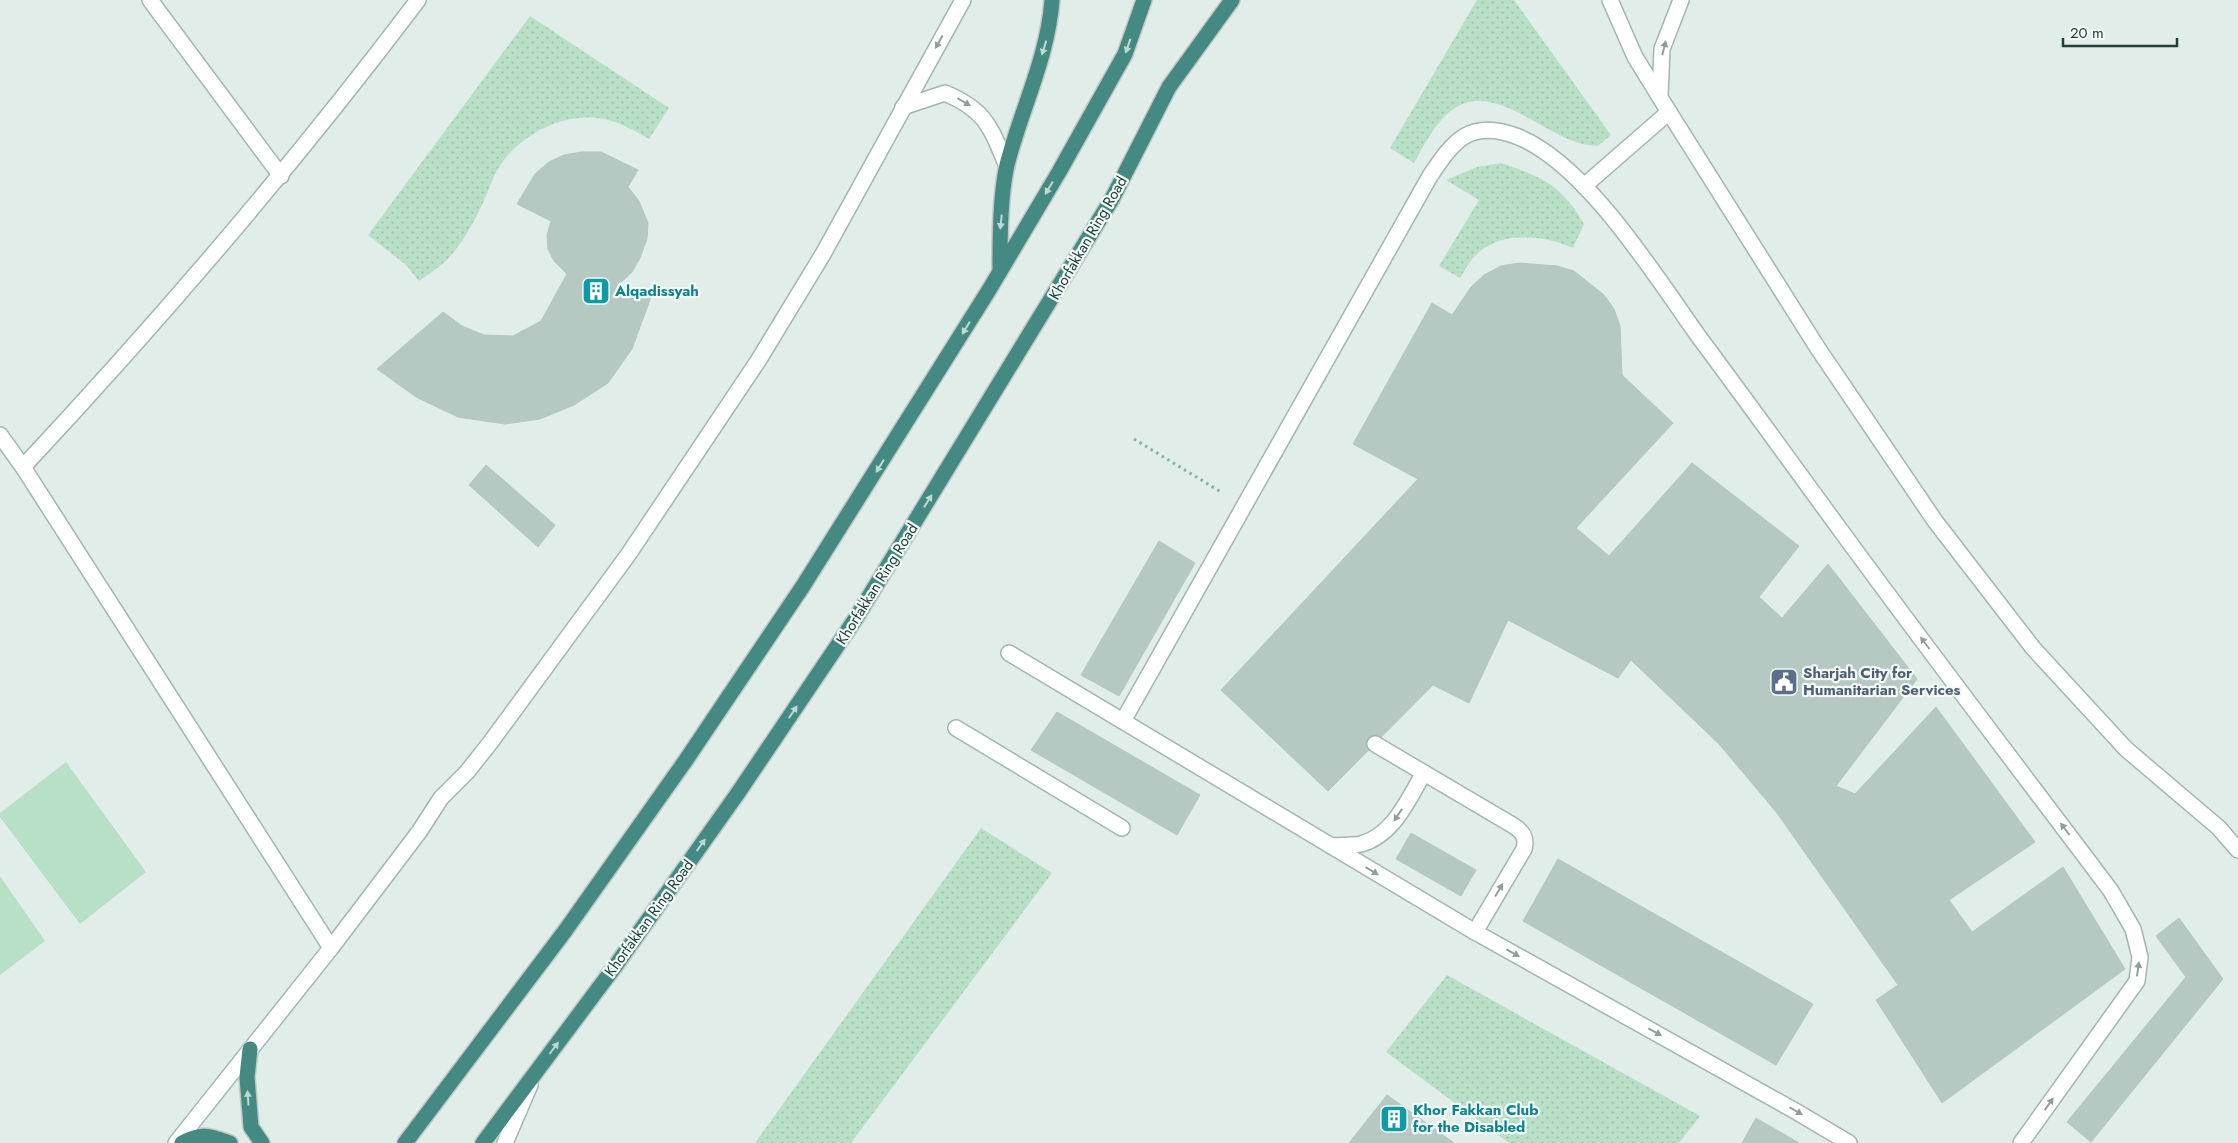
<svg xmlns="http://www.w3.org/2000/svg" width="2238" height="1143" font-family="Jost,sans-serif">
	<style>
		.grass { fill: url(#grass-dots) }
		.park { fill: #b8e0c7 }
		.building { fill: #b6c8c2; stroke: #b3c7c1 }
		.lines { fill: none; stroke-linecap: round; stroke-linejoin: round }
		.service-casing { stroke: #a3b5b1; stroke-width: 18 }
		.minor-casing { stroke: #a3b5b1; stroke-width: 18 }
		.trunk-casing { stroke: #c1c9c8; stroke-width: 18 }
		.path { stroke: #7eb3a8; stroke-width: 3; stroke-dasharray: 2.5 4; stroke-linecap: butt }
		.service { stroke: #fff; stroke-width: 15 }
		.minor { stroke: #fff; stroke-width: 15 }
		.trunk { stroke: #458a82; stroke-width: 15 }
		.oneway { fill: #909f9c }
		.oneway2 { fill: #bed8d3 }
		.labels { text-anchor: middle; stroke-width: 4.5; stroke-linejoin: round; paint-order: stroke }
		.street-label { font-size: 15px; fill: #203f3a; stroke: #f2f9f6 }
		.culture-label { font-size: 15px; font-weight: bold; fill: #0d838f; stroke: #f2f9f6; text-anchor: start }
		.service-label { font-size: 15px; font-weight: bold; fill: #4e5e75; stroke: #f2f9f6; text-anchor: start }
	</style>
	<defs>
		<pattern id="grass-dots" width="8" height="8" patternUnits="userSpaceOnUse" patternTransform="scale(1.25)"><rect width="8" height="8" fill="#b8e0c7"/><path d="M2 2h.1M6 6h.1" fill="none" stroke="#9ec1ac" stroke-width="1.8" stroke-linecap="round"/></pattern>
	</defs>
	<rect width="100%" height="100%" fill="#e1ede9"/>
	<!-- grass -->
	<g class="grass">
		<path d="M 1477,0 L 1514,0 L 1611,135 L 1598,146 C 1591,145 1584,145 1579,143 C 1542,133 1494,83 1455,108 C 1436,120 1425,144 1414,163 L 1390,148 Z"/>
		<path d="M 530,16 L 669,108 L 649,139 C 635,131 620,122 604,119 C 565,111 520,134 499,167 C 491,180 487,196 480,209 C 471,228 457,252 441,265 C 434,271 426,276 419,281 L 406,265 L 368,235 Z"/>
		<path d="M 1501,163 C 1542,177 1562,185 1584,224 L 1573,248 C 1545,236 1504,230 1478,253 C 1471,259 1465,270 1460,278 L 1439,266 L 1479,200 L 1446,180 L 1477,167 Z"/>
		<path d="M 981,828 L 1052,873 L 851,1143 L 755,1143 Z"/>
		<path d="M 1447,975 L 1700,1116 L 1679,1143 L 1509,1143 L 1386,1052 Z"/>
	</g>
	<!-- park -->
	<g class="park">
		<path d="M 66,762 L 146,872 L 80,924 L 0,817 L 0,813 Z"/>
		<path d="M 0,876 L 45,941 L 0,975 Z"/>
	</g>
	<!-- building -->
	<g class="building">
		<path d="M 582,152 L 601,152 L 638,170 L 628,187 L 639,201 L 648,223 L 647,239 L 640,258 L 632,272 L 618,285 L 651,297 L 632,349 L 608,383 L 574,405 L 540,419 L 505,424 L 458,417 L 416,397 L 377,369 L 443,312 L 462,326 L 484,335 L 513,336 L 541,321 L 567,274 L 554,261 L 548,249 L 547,235 L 551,221 L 517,204 L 535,174 L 549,162 L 564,155 Z"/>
		<path d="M 1519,263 L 1557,266 L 1574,271 L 1604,295 L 1614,309 L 1620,326 L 1622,375 L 1673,423 L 1576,528 L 1609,556 L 1692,463 L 1799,546 L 1759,597 L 1782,618 L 1828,564 L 1917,679 L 1836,786 L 1855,794 L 1936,707 L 2035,842 L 1949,900 L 1972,932 L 2063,867 L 2125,969 L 1942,1103 L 1876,1000 L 1898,985 L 1777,813 L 1719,744 L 1631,660 L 1618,678 L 1508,620 L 1469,703 L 1433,685 L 1328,791 L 1221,690 L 1418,479 L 1353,444 L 1432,303 L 1452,315 L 1471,287 L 1484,275 L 1501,266 Z"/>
		<path d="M 486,465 L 555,525 L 538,547 L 469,485 Z"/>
		<path d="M 1159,541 L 1195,563 L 1119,696 L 1081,675 Z"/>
		<path d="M 1057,712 L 1200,795 L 1177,835 L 1031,750 Z"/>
		<path d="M 1411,833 L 1476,870 L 1461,896 L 1396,859 Z"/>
		<path d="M 1558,859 L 1813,1004 L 1776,1065 L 1523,921 Z"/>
		<path d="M 2179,918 L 2223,979 L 2091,1142 L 2067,1122 L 2186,977 L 2156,936 Z"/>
		<path d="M 1387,1095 L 1454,1143 L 1349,1143 Z"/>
		<path d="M 1756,1118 L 1799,1143 L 1742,1143 Z"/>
	</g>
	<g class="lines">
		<defs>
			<g id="service">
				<path d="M 1584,186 L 1669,112"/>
				<path d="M 1009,653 L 1475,932 L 1797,1112 L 1849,1143"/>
				<path d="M 1123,721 L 1430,176 C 1454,140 1470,119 1516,136 C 1585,162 1656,277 1699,337 C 1746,400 1792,464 1839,528 C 1928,650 2020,770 2111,891 L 2133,929 L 2140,957 L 2137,981 L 2021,1143"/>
				<path d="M 956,728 L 1122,828"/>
				<path d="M 1375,744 L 1514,826 C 1523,832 1527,838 1524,849 L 1475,932"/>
				<path d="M 1331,846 C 1340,845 1352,846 1361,844 C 1394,835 1408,799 1424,773"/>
				<path d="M 505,1143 L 530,1085"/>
			</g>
			<g id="minor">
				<path d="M 150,0 L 281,176"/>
				<path d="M 1610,0 L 1635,57 L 1669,112 L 1817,347 L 1935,521 L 2033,648 L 2126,749 L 2219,828 L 2238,850"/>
				<path d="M 1660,96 L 1662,49 L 1681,0"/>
				<path d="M 903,107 L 945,93 C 987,111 990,127 1007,166"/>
				<path d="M 0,435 L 23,467 L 331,948"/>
				<path d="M 23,467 C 163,317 295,163 418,0"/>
				<path d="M 176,1143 L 331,948 L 419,832 L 441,798 L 467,772 L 490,743 L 628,555 L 758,361 L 823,254 L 963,0"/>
			</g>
			<g id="trunk">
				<path d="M 1000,271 C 1000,240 1000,195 1007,165 C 1021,110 1048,57 1052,0"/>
				<path d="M 250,1049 L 247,1077 L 251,1127 L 262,1143"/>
				<path d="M 182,1143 C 202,1132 210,1136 230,1143"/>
				<path d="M 405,1143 L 565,931 L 686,760 L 803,586 L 989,290 L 1059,172 L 1125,54 L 1144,0"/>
				<path d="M 483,1143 L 616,965 L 738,793 L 856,618 L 1112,199 L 1169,87 L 1232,0"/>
			</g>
		</defs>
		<!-- service casing -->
		<use href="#service" class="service-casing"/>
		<!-- minor casing -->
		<use href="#minor" class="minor-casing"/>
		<!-- trunk casing -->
		<use href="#trunk" class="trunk-casing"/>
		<!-- path -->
		<path class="path" d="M 1134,439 L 1221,492"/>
		<!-- service -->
		<use href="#service" class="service"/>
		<!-- minor -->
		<use href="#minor" class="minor"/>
		<!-- trunk -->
		<use href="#trunk" class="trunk"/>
	</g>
	<!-- one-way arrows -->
	<defs><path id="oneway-solid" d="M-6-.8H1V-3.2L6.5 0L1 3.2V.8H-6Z" transform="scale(1.25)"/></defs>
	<g class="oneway">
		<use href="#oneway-solid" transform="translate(939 42) rotate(119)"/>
		<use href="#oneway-solid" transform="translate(1664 48) rotate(-76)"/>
		<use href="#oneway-solid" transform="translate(964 102) rotate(30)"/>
		<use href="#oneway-solid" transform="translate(1925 643) rotate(-127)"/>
		<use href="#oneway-solid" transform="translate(1398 815) rotate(123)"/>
		<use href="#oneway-solid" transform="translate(2065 829) rotate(-127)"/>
		<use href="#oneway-solid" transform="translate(1372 871) rotate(31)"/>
		<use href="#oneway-solid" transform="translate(1499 890) rotate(-59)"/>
		<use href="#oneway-solid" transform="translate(1513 953) rotate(29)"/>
		<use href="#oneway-solid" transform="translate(2138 969) rotate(-82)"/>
		<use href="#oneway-solid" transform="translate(1655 1032) rotate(29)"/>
		<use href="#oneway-solid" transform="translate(2049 1104) rotate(-55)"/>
		<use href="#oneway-solid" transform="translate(1796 1111) rotate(30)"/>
	</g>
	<g class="oneway2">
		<use href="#oneway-solid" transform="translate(1128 46) rotate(109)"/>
		<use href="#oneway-solid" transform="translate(1044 48) rotate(107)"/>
		<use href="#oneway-solid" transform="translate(1049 188) rotate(121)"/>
		<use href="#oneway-solid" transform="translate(1001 222) rotate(96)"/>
		<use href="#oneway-solid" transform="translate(966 328) rotate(122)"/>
		<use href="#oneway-solid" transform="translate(880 466) rotate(122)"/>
		<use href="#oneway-solid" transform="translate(928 501) rotate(-58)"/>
		<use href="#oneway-solid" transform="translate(793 712) rotate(-56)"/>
		<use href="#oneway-solid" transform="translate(701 845) rotate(-55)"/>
		<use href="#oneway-solid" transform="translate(554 1048) rotate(-53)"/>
		<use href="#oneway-solid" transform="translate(248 1098) rotate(-94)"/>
	</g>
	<!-- icons -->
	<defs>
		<symbol id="building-square" viewBox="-11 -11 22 22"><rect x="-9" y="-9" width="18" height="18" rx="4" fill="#0f9aa8" stroke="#f2f9f6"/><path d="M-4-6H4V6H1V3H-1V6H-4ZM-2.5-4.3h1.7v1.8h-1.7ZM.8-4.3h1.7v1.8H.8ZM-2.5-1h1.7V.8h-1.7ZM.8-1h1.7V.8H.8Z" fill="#fff"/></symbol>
		<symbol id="civic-square" viewBox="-11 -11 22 22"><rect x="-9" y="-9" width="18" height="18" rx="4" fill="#5c6f8a" stroke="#f2f9f6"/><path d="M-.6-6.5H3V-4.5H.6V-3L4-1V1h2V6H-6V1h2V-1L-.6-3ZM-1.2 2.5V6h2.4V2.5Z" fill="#fff"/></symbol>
	</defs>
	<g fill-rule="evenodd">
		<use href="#building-square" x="580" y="275" width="32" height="32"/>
		<use href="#civic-square" x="1768" y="666" width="32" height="32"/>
		<use href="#building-square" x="1378" y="1103" width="32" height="32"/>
	</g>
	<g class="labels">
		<!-- street labels -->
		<g class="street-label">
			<text transform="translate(1088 238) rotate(-60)" y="5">Khorfakkan Ring Road</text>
			<text transform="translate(877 584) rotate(-58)" y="5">Khorfakkan Ring Road</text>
			<text transform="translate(649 918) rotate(-54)" y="5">Khorfakkan Ring Road</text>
		</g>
		<!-- culture labels -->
		<g class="culture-label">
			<text x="615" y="296">Alqadissyah</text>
			<text x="1413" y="1115">Khor Fakkan Club<tspan x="1413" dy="17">for the Disabled</tspan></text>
		</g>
		<!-- service labels -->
		<g class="service-label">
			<text x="1803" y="678">Sharjah City for<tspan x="1803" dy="17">Humanitarian Services</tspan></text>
		</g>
	</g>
	<!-- scale -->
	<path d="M2063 38v8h114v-8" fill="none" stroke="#203f3a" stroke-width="2.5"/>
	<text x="2070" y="38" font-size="15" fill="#203f3a" stroke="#f2f9f6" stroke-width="4" paint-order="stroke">20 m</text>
</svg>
